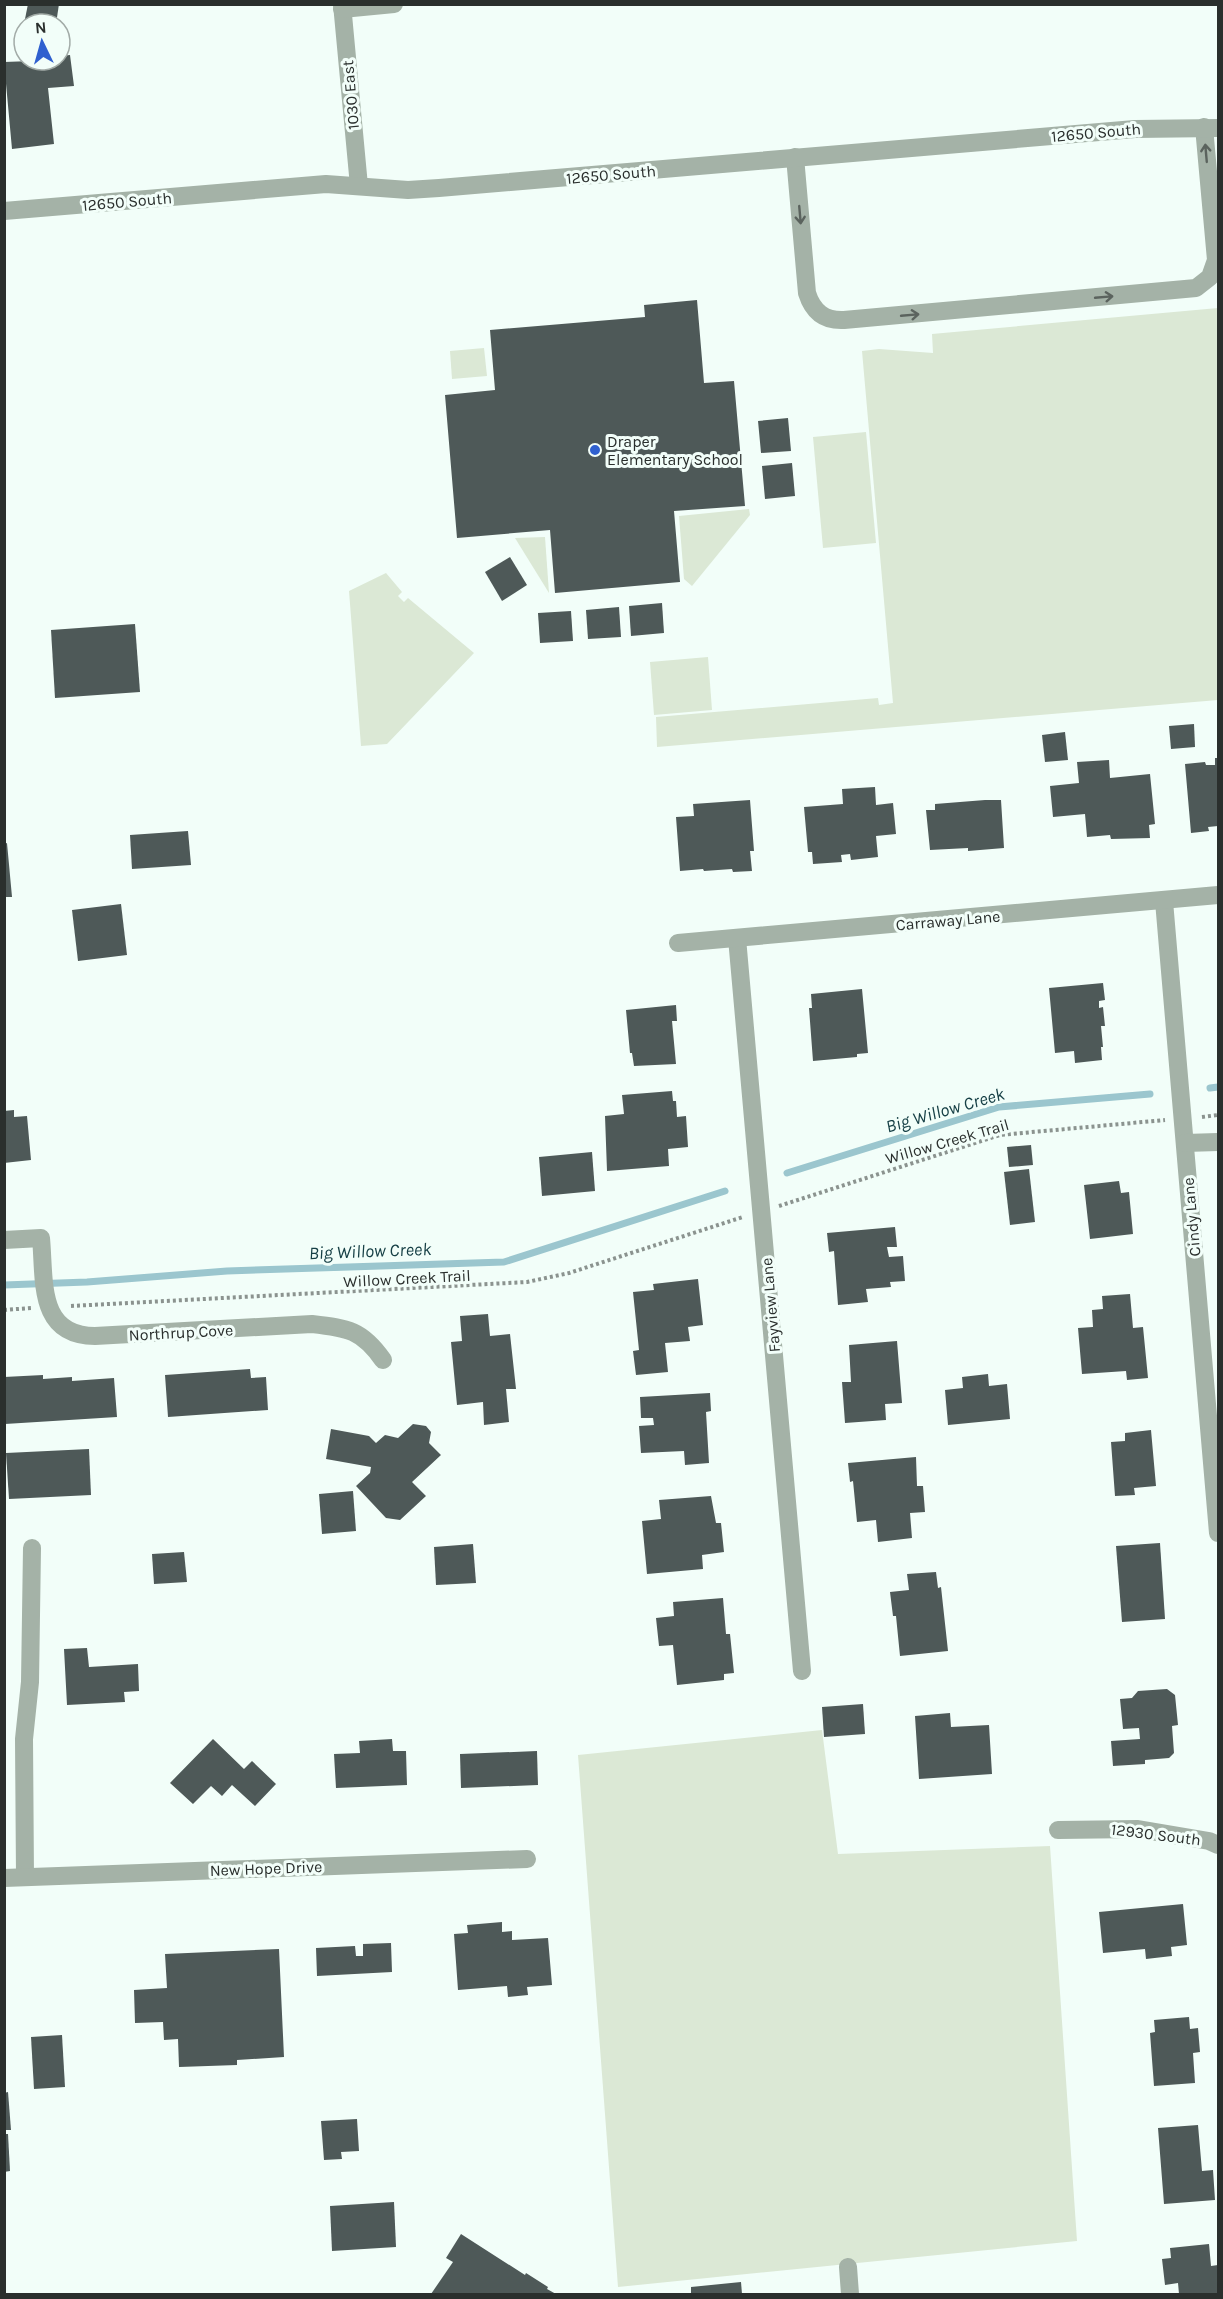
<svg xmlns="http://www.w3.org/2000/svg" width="1223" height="2299" font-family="Karla,sans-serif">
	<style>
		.green { fill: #dbe8d5 }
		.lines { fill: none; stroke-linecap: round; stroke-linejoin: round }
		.stream { stroke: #9bc6ce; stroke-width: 7 }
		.building { fill: #4e5958 }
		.path { stroke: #8b938f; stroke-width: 4; stroke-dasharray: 3 3; stroke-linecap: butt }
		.minor { stroke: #a4b2a7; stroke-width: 18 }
		.oneway { stroke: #5b635e }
		.poi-dot { fill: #2f60cf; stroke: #f2fef9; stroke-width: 2 }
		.labels { text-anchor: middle; stroke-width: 6; stroke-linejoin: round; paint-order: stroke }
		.street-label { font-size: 16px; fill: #2a2f2d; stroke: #f2fef9 }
		.poi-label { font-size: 16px; fill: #2a2f2d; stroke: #f2fef9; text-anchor: start }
		.water-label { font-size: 18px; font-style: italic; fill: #174046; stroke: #f2fef9 }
	</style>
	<rect width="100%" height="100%" fill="#f2fef9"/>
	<!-- green -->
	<g class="green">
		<path d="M 1218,308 L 1218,700 L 657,747 L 656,717 L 878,698 L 879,705 L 893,703 L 862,351 L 879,349 L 933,353 L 932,334 Z"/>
		<path d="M 484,348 L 487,376 L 452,379 L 450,351 Z"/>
		<path d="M 866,432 L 876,543 L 823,548 L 813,437 Z"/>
		<path d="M 749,509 L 750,515 L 692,586 L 684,579 L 679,516 Z"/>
		<path d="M 545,537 L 549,593 L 515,538 Z"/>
		<path d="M 386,573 L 402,592 L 398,596 L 404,602 L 408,598 L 474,653 L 387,744 L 361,746 L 349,591 Z"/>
		<path d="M 708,657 L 712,710 L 654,715 L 650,662 Z"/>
		<path d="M 822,1730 L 838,1854 L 1050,1846 L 1077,2241 L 618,2287 L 578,1755 Z"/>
	</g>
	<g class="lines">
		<!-- stream -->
		<g class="stream">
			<path d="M 1210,1088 L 1218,1087"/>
			<path d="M 787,1173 L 999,1107 L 1150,1094"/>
			<path d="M 4,1285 L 87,1282 L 227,1271 L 504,1262 L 725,1191"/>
		</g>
	</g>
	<!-- building -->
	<g class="building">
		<path d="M 28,4 L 59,4 L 56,24 L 25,19 Z"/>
		<path d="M 70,55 L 74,86 L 48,88 L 54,144 L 12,149 L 4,62 L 60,60 L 60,56 Z"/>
		<path d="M 697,300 L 704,383 L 734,381 L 745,506 L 674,511 L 680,582 L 555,593 L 550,530 L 457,538 L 445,395 L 495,390 L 490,330 L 645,317 L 644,305 Z"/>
		<path d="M 788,418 L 791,451 L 761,453 L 758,421 Z"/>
		<path d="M 792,463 L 795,496 L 765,499 L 762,466 Z"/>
		<path d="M 510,557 L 527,585 L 502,601 L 485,572 Z"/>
		<path d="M 662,603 L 664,633 L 631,636 L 629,606 Z"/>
		<path d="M 619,607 L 621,637 L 588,639 L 586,610 Z"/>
		<path d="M 571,611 L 573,641 L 540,643 L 538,613 Z"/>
		<path d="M 135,624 L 140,692 L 55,698 L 51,630 Z"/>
		<path d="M 1194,724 L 1195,747 L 1171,749 L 1169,726 Z"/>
		<path d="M 1065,732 L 1068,760 L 1045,762 L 1042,735 Z"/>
		<path d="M 1215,758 L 1218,758 L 1218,826 L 1208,827 L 1209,831 L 1191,833 L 1185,764 L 1205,762 L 1206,765 L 1215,765 Z"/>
		<path d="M 1109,760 L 1110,778 L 1150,774 L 1155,824 L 1149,825 L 1150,838 L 1111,839 L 1110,835 L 1087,837 L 1085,814 L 1053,817 L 1050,786 L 1079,783 L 1077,762 Z"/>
		<path d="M 875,787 L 876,805 L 893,803 L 896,834 L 876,836 L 878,857 L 851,860 L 850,854 L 841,855 L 842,862 L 813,864 L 812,852 L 808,852 L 804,807 L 843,804 L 842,789 Z"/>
		<path d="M 750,800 L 754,851 L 750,851 L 752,871 L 733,872 L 732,869 L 704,871 L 703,869 L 680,871 L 676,817 L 694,816 L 693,804 Z"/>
		<path d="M 985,800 L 1001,800 L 1004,848 L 968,851 L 968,848 L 930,850 L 926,810 L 935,810 L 935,804 Z"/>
		<path d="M 188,831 L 191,865 L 132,869 L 130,835 Z"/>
		<path d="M 7,843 L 12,897 L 4,897 L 4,844 Z"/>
		<path d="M 121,904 L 127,955 L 78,961 L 72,910 Z"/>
		<path d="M 1103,983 L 1105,1000 L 1099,1001 L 1099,1008 L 1103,1007 L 1105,1026 L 1101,1026 L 1103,1047 L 1101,1047 L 1102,1060 L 1075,1063 L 1074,1051 L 1055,1053 L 1049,988 Z"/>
		<path d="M 862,989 L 868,1053 L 857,1054 L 857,1057 L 813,1061 L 809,1008 L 812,1008 L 811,994 Z"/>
		<path d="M 676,1005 L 677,1021 L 672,1021 L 676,1064 L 634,1066 L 632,1053 L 630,1053 L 626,1010 Z"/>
		<path d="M 672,1091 L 673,1101 L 676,1101 L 677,1117 L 686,1116 L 688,1147 L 668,1149 L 669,1166 L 607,1171 L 605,1116 L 624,1114 L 622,1095 Z"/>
		<path d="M 14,1110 L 14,1117 L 27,1116 L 31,1160 L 4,1163 L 4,1111 Z"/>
		<path d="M 1031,1145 L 1033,1165 L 1009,1167 L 1007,1147 Z"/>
		<path d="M 592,1152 L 595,1191 L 542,1196 L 539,1157 Z"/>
		<path d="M 1029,1169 L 1035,1222 L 1010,1225 L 1004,1172 Z"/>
		<path d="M 1119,1181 L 1121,1193 L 1129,1192 L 1133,1234 L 1090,1239 L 1084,1185 Z"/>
		<path d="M 895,1227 L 897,1247 L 887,1247 L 889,1257 L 903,1256 L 905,1281 L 890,1282 L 891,1287 L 866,1289 L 868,1302 L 838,1305 L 834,1251 L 829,1252 L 827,1233 Z"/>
		<path d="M 698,1279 L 703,1325 L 688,1327 L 690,1341 L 665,1343 L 668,1372 L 636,1375 L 633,1351 L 639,1350 L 633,1292 L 654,1290 L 653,1284 Z"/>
		<path d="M 1130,1294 L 1133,1328 L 1143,1327 L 1148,1378 L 1127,1380 L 1126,1371 L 1082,1374 L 1078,1328 L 1093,1327 L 1092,1310 L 1103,1309 L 1102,1296 Z"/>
		<path d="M 488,1314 L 490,1336 L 510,1334 L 516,1389 L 506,1389 L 509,1422 L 484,1425 L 483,1402 L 457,1405 L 451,1342 L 462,1341 L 460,1316 Z"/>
		<path d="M 897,1341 L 902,1403 L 885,1404 L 886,1420 L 845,1423 L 842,1382 L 851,1382 L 849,1345 Z"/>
		<path d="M 250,1369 L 251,1378 L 266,1377 L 268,1410 L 168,1417 L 165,1375 Z"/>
		<path d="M 988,1374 L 989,1386 L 1007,1384 L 1010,1419 L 948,1425 L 945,1390 L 963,1388 L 962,1377 Z"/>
		<path d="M 43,1375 L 43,1379 L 72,1377 L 72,1381 L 114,1378 L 117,1417 L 5,1424 L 4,1377 Z"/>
		<path d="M 710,1393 L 711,1411 L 706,1412 L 709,1463 L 685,1465 L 684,1451 L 641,1453 L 639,1426 L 654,1425 L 653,1418 L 641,1418 L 640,1397 Z"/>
		<path d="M 413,1424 L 426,1426 L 431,1432 L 429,1443 L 441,1455 L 412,1482 L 426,1496 L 400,1520 L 386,1518 L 356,1486 L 370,1473 L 371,1467 L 326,1459 L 331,1429 L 369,1436 L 376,1443 L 385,1435 L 398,1438 Z"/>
		<path d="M 1151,1430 L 1156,1486 L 1134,1488 L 1135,1495 L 1115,1496 L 1111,1442 L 1125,1441 L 1125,1433 Z"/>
		<path d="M 89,1449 L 91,1495 L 9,1499 L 6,1453 Z"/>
		<path d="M 916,1457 L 917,1486 L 923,1486 L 925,1512 L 910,1513 L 912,1538 L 878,1542 L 876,1520 L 857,1522 L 853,1481 L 850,1482 L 848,1463 Z"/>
		<path d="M 353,1491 L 356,1531 L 322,1534 L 319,1494 Z"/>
		<path d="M 711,1496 L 716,1523 L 721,1523 L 724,1552 L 702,1555 L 703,1569 L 647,1574 L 642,1521 L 661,1519 L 659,1500 Z"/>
		<path d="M 1160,1543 L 1165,1619 L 1122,1622 L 1116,1546 Z"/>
		<path d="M 473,1544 L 476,1583 L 436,1585 L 434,1547 Z"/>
		<path d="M 184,1552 L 187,1582 L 154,1584 L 152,1554 Z"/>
		<path d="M 936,1572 L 938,1588 L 941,1587 L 948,1651 L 900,1656 L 896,1616 L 893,1616 L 890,1592 L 909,1590 L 907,1574 Z"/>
		<path d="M 723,1598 L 726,1634 L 730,1634 L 734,1673 L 724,1674 L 724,1680 L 677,1685 L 673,1645 L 659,1646 L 656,1618 L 674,1616 L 673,1602 Z"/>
		<path d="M 87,1648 L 89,1667 L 138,1664 L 139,1691 L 124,1692 L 125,1702 L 67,1705 L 64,1649 Z"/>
		<path d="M 1167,1689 L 1175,1695 L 1178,1725 L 1172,1726 L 1174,1753 L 1169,1758 L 1145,1760 L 1145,1764 L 1113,1766 L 1111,1741 L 1140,1739 L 1139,1728 L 1123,1729 L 1120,1699 L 1132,1698 L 1138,1691 Z"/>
		<path d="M 863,1704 L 865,1734 L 824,1737 L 822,1707 Z"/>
		<path d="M 950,1713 L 951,1727 L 989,1725 L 992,1774 L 919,1779 L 915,1716 Z"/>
		<path d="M 213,1739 L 244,1769 L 252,1761 L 276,1784 L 255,1806 L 232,1785 L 222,1796 L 211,1786 L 193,1804 L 170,1783 Z"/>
		<path d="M 392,1739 L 393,1751 L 406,1751 L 407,1785 L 336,1788 L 334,1754 L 360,1753 L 359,1741 Z"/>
		<path d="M 537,1751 L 538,1785 L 461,1788 L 460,1754 Z"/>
		<path d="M 1183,1904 L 1187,1945 L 1171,1947 L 1172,1956 L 1146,1959 L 1145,1949 L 1103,1953 L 1099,1912 Z"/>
		<path d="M 502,1922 L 502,1932 L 512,1931 L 512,1940 L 548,1938 L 552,1985 L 527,1987 L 528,1995 L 508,1997 L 507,1986 L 458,1990 L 454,1934 L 468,1933 L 467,1925 Z"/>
		<path d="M 391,1943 L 392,1972 L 317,1976 L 316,1948 L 355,1946 L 356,1956 L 363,1956 L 363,1944 Z"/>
		<path d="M 279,1949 L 284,2057 L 237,2060 L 237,2065 L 179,2067 L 178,2039 L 164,2040 L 163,2022 L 135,2023 L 134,1990 L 167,1988 L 165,1954 Z"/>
		<path d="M 1189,2017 L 1190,2029 L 1198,2028 L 1200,2052 L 1193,2053 L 1195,2083 L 1154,2086 L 1150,2033 L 1155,2032 L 1154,2020 Z"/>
		<path d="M 62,2035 L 65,2087 L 34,2089 L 31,2037 Z"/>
		<path d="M 8,2092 L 11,2130 L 4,2130 L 4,2093 Z"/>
		<path d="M 357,2119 L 359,2151 L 341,2152 L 342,2159 L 324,2160 L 321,2121 Z"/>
		<path d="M 1198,2125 L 1202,2171 L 1213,2170 L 1215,2200 L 1164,2204 L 1158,2128 Z"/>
		<path d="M 4,2134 L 8,2134 L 10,2171 L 4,2172 Z"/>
		<path d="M 394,2202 L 396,2247 L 332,2251 L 330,2206 Z"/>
		<path d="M 461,2234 L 525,2275 L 526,2273 L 548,2287 L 547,2289 L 556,2294 L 431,2294 L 453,2262 L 446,2258 Z"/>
		<path d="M 1209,2244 L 1211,2266 L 1218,2265 L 1218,2294 L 1179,2294 L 1178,2283 L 1165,2285 L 1162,2259 L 1171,2258 L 1170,2248 Z"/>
		<path d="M 741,2282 L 742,2294 L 691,2294 L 691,2287 Z"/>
	</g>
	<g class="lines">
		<!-- path -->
		<g class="path">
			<path d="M 1202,1117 L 1218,1115"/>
			<path d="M 779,1206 L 1000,1135 L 1165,1120"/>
			<path d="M 71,1306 L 527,1282 L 569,1273 L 743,1217"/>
			<path d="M 4,1310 L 31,1308"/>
		</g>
		<!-- minor -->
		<g class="minor">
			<path d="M 342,4 L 359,186"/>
			<path d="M 342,9 L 394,4"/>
			<path d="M 795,157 L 807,293 C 813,312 825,321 844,320 L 1196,288 L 1210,277 L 1216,260 L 1204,127"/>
			<path d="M 4,211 L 326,184 L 408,190 L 439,188 L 1135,129 L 1218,128"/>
			<path d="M 1164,901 L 1218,1533"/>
			<path d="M 737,938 L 802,1671"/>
			<path d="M 678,943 L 1218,895"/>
			<path d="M 1185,1143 L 1218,1142"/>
			<path d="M 4,1240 L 41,1238 C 45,1280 37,1336 95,1336 L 312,1324 C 348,1328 362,1330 383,1360"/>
			<path d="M 1058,1830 L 1138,1829 L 1209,1841 L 1218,1845"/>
			<path d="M 25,1877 L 24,1739 L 30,1682 L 32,1548"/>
			<path d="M 4,1878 L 527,1859"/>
			<path d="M 848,2267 L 850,2294"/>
		</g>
	</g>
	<!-- one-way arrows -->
	<defs><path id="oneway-shaft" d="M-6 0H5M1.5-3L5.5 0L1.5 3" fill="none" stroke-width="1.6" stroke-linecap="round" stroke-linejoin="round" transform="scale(1.5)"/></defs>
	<g class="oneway">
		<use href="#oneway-shaft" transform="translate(1206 153) rotate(-95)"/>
		<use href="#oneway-shaft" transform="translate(800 215) rotate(85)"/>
		<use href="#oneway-shaft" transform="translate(1104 297) rotate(-5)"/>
		<use href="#oneway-shaft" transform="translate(910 315) rotate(-5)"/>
	</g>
	<!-- markers -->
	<circle class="poi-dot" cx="595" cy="450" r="6"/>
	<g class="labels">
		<!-- street labels -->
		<g class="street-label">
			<text transform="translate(350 95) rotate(-95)" y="6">1030 East</text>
			<text transform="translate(1096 132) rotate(-5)" y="6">12650 South</text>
			<text transform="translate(611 174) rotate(-5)" y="6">12650 South</text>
			<text transform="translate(127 201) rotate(-5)" y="6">12650 South</text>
			<text transform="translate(948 920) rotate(-5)" y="6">Carraway Lane</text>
			<text transform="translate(947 1141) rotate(-16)" y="6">Willow Creek Trail</text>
			<text transform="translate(1191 1217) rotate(-95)" y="6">Cindy Lane</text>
			<text transform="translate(407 1278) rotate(-3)" y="6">Willow Creek Trail</text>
			<text transform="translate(770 1305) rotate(-95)" y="6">Fayview Lane</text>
			<text transform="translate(181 1332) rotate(-3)" y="6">Northrup Cove</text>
			<text transform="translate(1156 1834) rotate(7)" y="6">12930 South</text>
			<text transform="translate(266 1868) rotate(-2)" y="6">New Hope Drive</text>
		</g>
		<!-- poi labels -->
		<g class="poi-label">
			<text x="607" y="447">Draper<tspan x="607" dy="18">Elementary School</tspan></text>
		</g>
		<!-- water labels -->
		<g class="water-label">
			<text transform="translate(945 1110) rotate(-16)" y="6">Big Willow Creek</text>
			<text transform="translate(370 1251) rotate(-2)" y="6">Big Willow Creek</text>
		</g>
	</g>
	<!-- border -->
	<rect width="1223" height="2299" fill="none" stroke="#2a2f2d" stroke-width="12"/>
	<!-- north arrow -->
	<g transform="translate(42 42) rotate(355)"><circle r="28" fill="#f2fef9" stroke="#a2aba7" stroke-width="1.5"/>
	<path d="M0-4.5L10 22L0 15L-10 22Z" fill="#2f60cf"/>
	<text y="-9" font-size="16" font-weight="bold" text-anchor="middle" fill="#2a2f2d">N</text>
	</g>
</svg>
